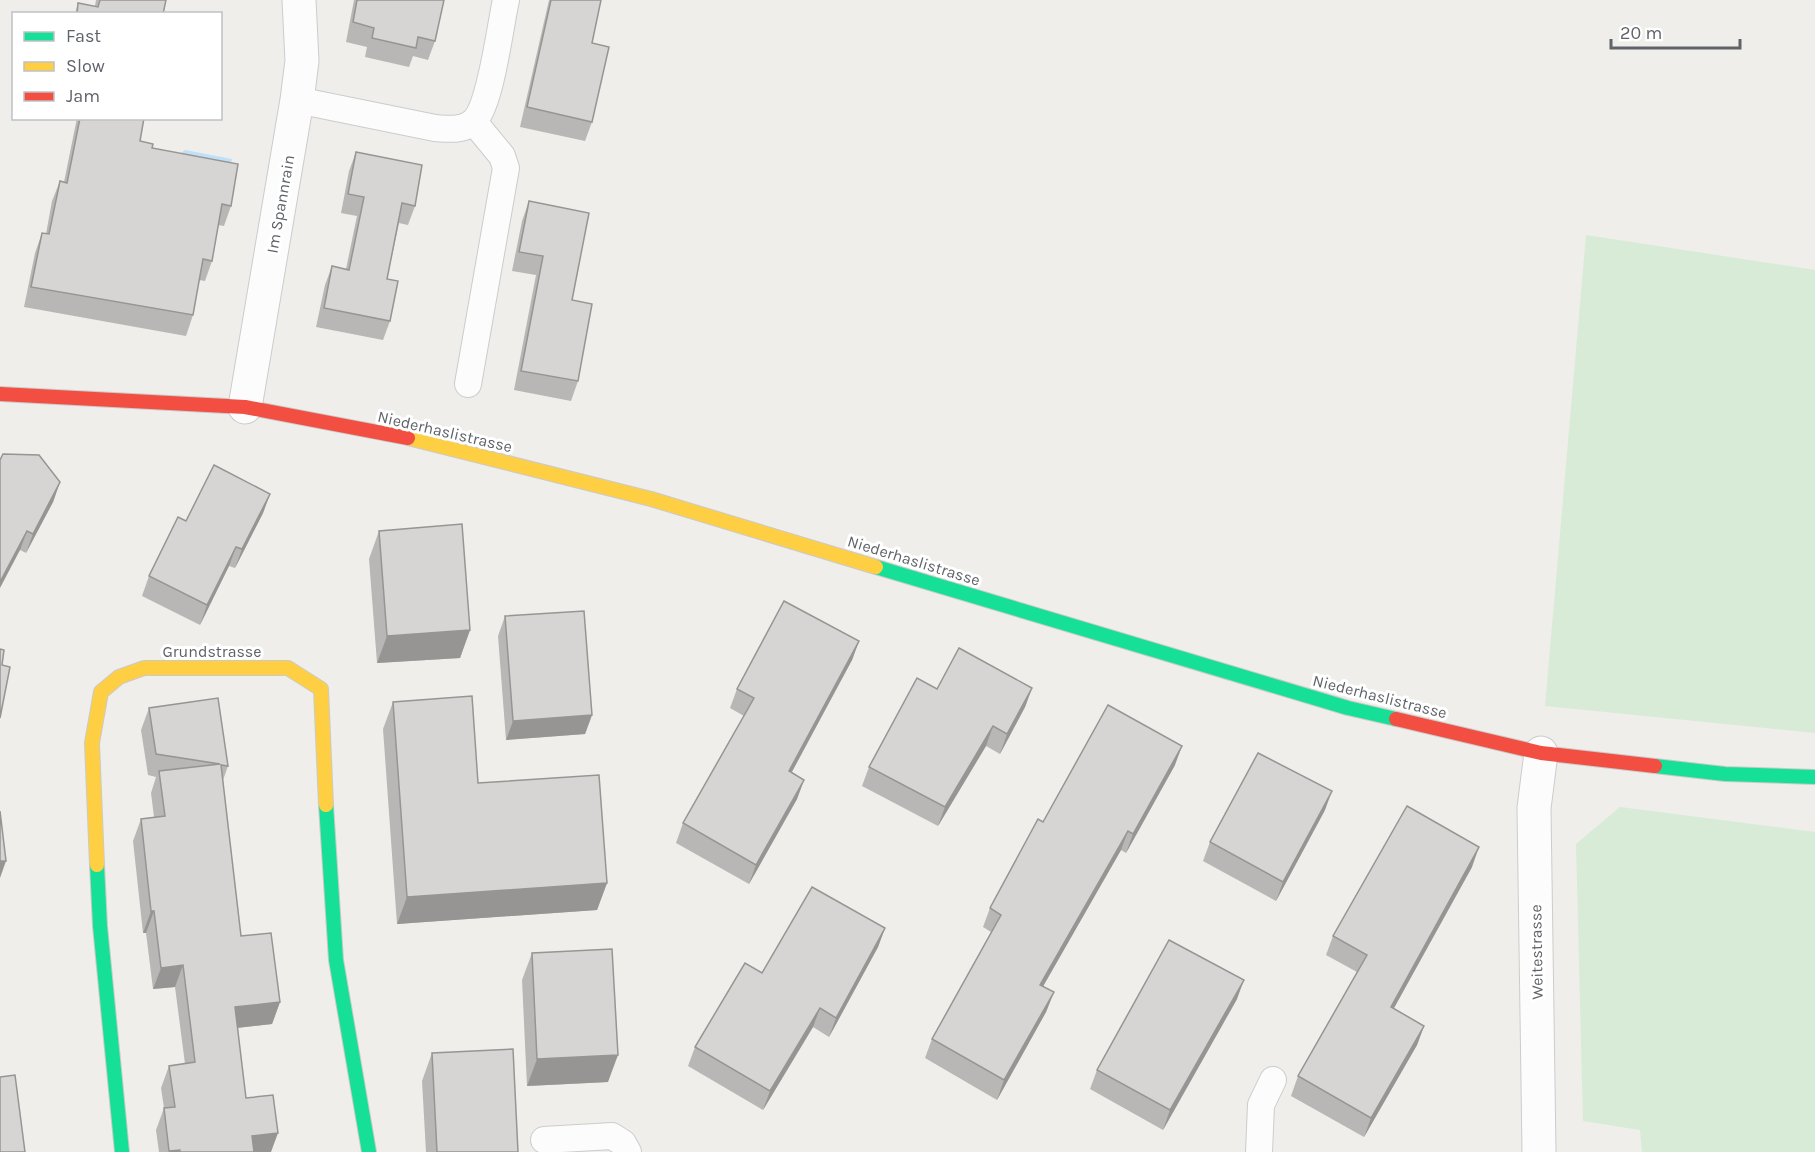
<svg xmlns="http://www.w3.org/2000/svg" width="1815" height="1152" font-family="Karla,sans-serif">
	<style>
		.green { fill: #d8ebd6 }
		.water { fill: #bfe0f9 }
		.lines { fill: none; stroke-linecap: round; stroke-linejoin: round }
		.lane-casing { stroke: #cbcccc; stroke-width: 28 }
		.street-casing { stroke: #cbcccc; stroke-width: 35 }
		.fast-casing { stroke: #cacacb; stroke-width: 16 }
		.slow-casing { stroke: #cacacb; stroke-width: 16 }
		.jam-casing { stroke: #cacacb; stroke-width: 16 }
		.lane { stroke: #fdfcfc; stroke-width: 26 }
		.street { stroke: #fdfcfc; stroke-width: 33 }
		.fast { stroke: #16e098; stroke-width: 14 }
		.slow { stroke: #ffcf43; stroke-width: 14 }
		.jam { stroke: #f24e42; stroke-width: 14 }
		.wall { fill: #b8b7b5 }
		.shaded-wall { fill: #969594 }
		.building { fill: #d6d5d3; stroke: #969594; stroke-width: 1.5 }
		.labels { text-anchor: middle; stroke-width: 6; stroke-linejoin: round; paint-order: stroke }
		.street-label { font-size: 16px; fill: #5f6368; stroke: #fff }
	</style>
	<rect width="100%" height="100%" fill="#efeeea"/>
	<!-- green -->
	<g class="green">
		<path d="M 1586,235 L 1815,270 L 1815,733 L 1545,706 Z"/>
		<path d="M 1620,807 L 1815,832 L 1815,1152 L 1642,1152 L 1640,1130 L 1583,1121 L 1576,844 Z"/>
	</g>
	<!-- water -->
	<path class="water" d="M 185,150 L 232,159 L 227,181 L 174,158 Z"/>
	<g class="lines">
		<defs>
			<g id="lane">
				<path d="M 297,100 L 435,128 C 448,129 464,131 474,121 C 491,105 500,26 506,0"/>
				<path d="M 468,384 L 506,168 L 502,156 L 474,122"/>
				<path d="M 544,1140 L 612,1136 L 623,1143 L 628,1152"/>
				<path d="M 1259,1152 L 1261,1105 L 1273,1080"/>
			</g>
			<g id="street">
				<path d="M 245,407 L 297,100 L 302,61 L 299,0"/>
				<path d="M 1539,1152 L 1534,808 L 1541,753"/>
			</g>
			<g id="fast">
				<path d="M 876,567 L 1348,708 L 1396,719"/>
				<path d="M 1655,766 L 1725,774 L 1815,777"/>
				<path d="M 326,805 L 336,960 L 369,1152"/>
				<path d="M 97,865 L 100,926 L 122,1152"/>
			</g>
			<g id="slow">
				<path d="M 408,438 L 651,499 L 876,567"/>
				<path d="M 97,865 L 92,743 L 101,692 L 119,677 L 144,668 L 288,668 L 321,689 L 326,805"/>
			</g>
			<g id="jam">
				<path d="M 0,394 L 245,407 L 408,438"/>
				<path d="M 1396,719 L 1541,753 L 1655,766"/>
			</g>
		</defs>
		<!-- lane casing -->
		<use href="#lane" class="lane-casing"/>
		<!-- street casing -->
		<use href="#street" class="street-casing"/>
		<!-- fast casing -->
		<use href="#fast" class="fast-casing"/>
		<!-- slow casing -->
		<use href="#slow" class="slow-casing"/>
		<!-- jam casing -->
		<use href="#jam" class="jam-casing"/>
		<!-- lane -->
		<use href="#lane" class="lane"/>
		<!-- street -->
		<use href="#street" class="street"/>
		<!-- fast -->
		<use href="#fast" class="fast"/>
		<!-- slow -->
		<use href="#slow" class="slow"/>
		<!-- jam -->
		<use href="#jam" class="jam"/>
	</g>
	<!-- wall -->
	<g class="wall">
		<path d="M 96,0 L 166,0 L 163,14 L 75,14 L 78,3 L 95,6 Z"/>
		<path d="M 354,0 L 444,0 L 435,41 L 428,60 L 413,56 L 409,67 L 365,57 L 367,47 L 346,42 Z"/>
		<path d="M 549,0 L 601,0 L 592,43 L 592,122 L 585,141 L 520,127 Z"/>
		<path d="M 77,118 L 144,118 L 140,141 L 152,148 L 231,206 L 224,226 L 218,225 L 212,261 L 205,281 L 199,280 L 193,315 L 186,336 L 24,307 L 35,253 L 42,233 L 46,234 L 52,201 L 60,181 L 64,182 Z"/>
		<path d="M 356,152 L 415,206 L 408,225 L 399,223 L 387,279 L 390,321 L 383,340 L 316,327 L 325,285 L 332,266 L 346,269 L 357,216 L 341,213 L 349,171 Z"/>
		<path d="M 529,201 L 572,300 L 578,381 L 571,401 L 514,390 L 536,275 L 512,271 L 522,221 Z"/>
		<path d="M 0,460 L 60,482 L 53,502 L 26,553 L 20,550 Z"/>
		<path d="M 270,494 L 263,513 L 235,568 L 229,566 L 200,625 L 142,596 L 149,576 L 186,521 Z"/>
		<path d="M 379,531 L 470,630 L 460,658 L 377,663 L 369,559 Z"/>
		<path d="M 505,616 L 592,715 L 585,734 L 506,740 L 498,636 Z"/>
		<path d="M 859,641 L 852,660 L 792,772 L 804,780 L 797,799 L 749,884 L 676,843 L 683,823 L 744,716 L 730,708 L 737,689 Z"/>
		<path d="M 1032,688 L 1025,707 L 1000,754 L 986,746 L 938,826 L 862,786 L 869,767 L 937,689 Z"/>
		<path d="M 393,702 L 478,783 L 607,883 L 597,910 L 397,924 L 383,729 Z"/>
		<path d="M 149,708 L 228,766 L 223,780 L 241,936 L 280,1002 L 272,1024 L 237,1028 L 246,1098 L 271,1152 L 159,1152 L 156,1130 L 164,1108 L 161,1088 L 169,1066 L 185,1064 L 175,987 L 153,989 L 146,933 L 143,933 L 133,841 L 141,819 L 154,817 L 151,793 L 156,777 L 148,775 L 141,730 Z"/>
		<path d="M 1175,765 L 1126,853 L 1121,850 L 1043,986 L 1054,992 L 1046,1012 L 997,1100 L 925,1058 L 932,1039 L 991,932 L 983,927 L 990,908 L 1043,822 Z"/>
		<path d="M 1325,810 L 1276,901 L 1203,861 L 1210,842 Z"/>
		<path d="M 1472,867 L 1394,1008 L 1424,1026 L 1417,1045 L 1364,1137 L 1291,1096 L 1298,1076 L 1357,972 L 1326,955 L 1333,936 Z"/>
		<path d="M 885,928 L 878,947 L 829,1037 L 813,1027 L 763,1110 L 688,1066 L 695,1047 L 762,973 Z"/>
		<path d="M 532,953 L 608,1082 L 527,1086 L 522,980 Z"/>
		<path d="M 1237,999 L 1163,1130 L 1090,1089 L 1097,1070 Z"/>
		<path d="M 432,1053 L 518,1152 L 426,1152 L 422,1081 Z"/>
	</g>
	<!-- shaded-wall -->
	<g class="shaded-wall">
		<path d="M 60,482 L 53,502 L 26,553 L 33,534 Z"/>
		<path d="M 270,494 L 263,513 L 235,568 L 242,549 Z"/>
		<path d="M 27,531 L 20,550 L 0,588 L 0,582 Z"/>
		<path d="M 236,547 L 229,566 L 200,625 L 207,605 Z"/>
		<path d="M 470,630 L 460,658 L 377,663 L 387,636 Z"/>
		<path d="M 859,641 L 852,660 L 782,790 L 789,771 Z"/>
		<path d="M 1032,688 L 1025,707 L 1000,754 L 1007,734 Z"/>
		<path d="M 592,715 L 585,734 L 506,740 L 513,721 Z"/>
		<path d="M 993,726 L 986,746 L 938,826 L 945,807 Z"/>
		<path d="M 1182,746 L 1175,765 L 1126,853 L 1133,834 Z"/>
		<path d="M 804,780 L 797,799 L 749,884 L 756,865 Z"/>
		<path d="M 1332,791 L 1325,810 L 1276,901 L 1283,882 Z"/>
		<path d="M 1128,831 L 1121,850 L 1033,1004 L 1040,985 Z"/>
		<path d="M 1479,847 L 1472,867 L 1384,1026 L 1391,1007 Z"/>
		<path d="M 0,861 L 6,861 L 0,878 Z"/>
		<path d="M 607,883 L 597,910 L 397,924 L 407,897 Z"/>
		<path d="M 151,911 L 154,911 L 146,933 L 143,933 Z"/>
		<path d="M 885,928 L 878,947 L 829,1037 L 836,1018 Z"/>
		<path d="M 183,965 L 175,987 L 153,989 L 161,968 Z"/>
		<path d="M 1244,980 L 1237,999 L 1163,1130 L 1170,1110 Z"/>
		<path d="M 1054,992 L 1046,1012 L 997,1100 L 1004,1080 Z"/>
		<path d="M 280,1002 L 272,1024 L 227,1029 L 235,1007 Z"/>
		<path d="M 820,1008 L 813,1027 L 763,1110 L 770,1091 Z"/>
		<path d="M 1424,1026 L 1417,1045 L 1364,1137 L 1371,1118 Z"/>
		<path d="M 618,1055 L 608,1082 L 527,1086 L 537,1059 Z"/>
		<path d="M 278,1133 L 271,1152 L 246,1152 L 252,1136 Z"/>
		<path d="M 180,1150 L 179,1152 L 169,1152 L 169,1151 Z"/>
	</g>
	<!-- building -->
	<g class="building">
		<path d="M 100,0 L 166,0 L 163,14 L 77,14 L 78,3 L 98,7 Z"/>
		<path d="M 357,0 L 444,0 L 435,41 L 418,37 L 416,48 L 372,38 L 374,28 L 353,22 Z"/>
		<path d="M 551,0 L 601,0 L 592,43 L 609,47 L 592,122 L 527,107 Z"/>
		<path d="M 80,118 L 144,118 L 140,141 L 153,144 L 152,148 L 238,164 L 231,206 L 222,204 L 212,261 L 203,259 L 193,315 L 31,287 L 42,233 L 49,234 L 60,181 L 67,183 Z"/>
		<path d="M 356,152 L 422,165 L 415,206 L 402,203 L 387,279 L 398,281 L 390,321 L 324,308 L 332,266 L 349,270 L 364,197 L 348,194 Z"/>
		<path d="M 529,201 L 589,213 L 572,300 L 592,304 L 578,381 L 521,371 L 543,256 L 519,252 Z"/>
		<path d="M 3,454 L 39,455 L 60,482 L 33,534 L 27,531 L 0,582 L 0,460 Z"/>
		<path d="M 214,465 L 270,494 L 242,549 L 236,547 L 207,605 L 149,576 L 178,517 L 186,521 Z"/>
		<path d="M 462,524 L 470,630 L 387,636 L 379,531 Z"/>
		<path d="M 784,601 L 859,641 L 789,771 L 804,780 L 756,865 L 683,823 L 754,698 L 737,689 Z"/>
		<path d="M 584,611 L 592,715 L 513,721 L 505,616 Z"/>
		<path d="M 959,648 L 1032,688 L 1007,734 L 993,726 L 945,807 L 869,767 L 917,678 L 937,689 Z"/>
		<path d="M 0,649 L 4,650 L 2,665 L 10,667 L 0,718 Z"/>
		<path d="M 472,696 L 478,783 L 599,775 L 607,883 L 407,897 L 393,702 Z"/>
		<path d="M 218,698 L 228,766 L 221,765 L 241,936 L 271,933 L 280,1002 L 235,1007 L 246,1098 L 273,1095 L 278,1133 L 252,1136 L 254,1152 L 180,1152 L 180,1150 L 169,1151 L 164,1108 L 175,1107 L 169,1066 L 195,1062 L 183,965 L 161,968 L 154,911 L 151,911 L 141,819 L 165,816 L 159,771 L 220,764 L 156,754 L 149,708 Z"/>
		<path d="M 1108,705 L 1182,746 L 1133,834 L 1128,831 L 1040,985 L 1054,992 L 1004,1080 L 932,1039 L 1001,915 L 990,908 L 1038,819 L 1043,822 Z"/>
		<path d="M 1258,753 L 1332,791 L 1283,882 L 1210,842 Z"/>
		<path d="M 1407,806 L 1479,847 L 1391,1007 L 1424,1026 L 1371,1118 L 1298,1076 L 1367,955 L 1333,936 Z"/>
		<path d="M 0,811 L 6,861 L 0,861 Z"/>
		<path d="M 812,887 L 885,928 L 836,1018 L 820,1008 L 770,1091 L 695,1047 L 745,963 L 762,973 Z"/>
		<path d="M 1169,940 L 1244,980 L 1170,1110 L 1097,1070 Z"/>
		<path d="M 612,949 L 618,1055 L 537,1059 L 532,953 Z"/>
		<path d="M 513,1049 L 518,1152 L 437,1152 L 432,1053 Z"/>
		<path d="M 15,1075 L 25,1152 L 0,1152 L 0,1077 Z"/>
	</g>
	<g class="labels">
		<!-- street labels -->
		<g class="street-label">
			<text transform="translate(280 204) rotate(-80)" y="6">Im Spannrain</text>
			<text transform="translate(445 431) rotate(13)" y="6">Niederhaslistrasse</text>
			<text transform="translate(914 560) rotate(17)" y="6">Niederhaslistrasse</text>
			<text x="212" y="657">Grundstrasse</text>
			<text transform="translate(1380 696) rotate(14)" y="6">Niederhaslistrasse</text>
			<text transform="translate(1536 952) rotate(-91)" y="6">Weitestrasse</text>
		</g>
	</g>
	<!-- legend -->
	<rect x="12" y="12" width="210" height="108" fill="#ffffff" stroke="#bfc1c3" stroke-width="1.5"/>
	<rect x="24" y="32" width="30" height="9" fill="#16e098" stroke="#bfc1c3" stroke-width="1.5"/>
	<text x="66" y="42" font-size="18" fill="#5f6368">Fast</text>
	<rect x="24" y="62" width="30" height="9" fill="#ffcf43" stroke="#bfc1c3" stroke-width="1.5"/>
	<text x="66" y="72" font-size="18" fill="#5f6368">Slow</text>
	<rect x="24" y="92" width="30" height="9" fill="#f24e42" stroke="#bfc1c3" stroke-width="1.5"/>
	<text x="66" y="102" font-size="18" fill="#5f6368">Jam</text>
	<!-- scale -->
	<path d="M1611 39v9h129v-9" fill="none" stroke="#5f6368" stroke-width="3"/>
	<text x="1620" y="39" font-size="18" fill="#5f6368" stroke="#ffffff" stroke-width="4.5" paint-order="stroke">20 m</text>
</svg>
